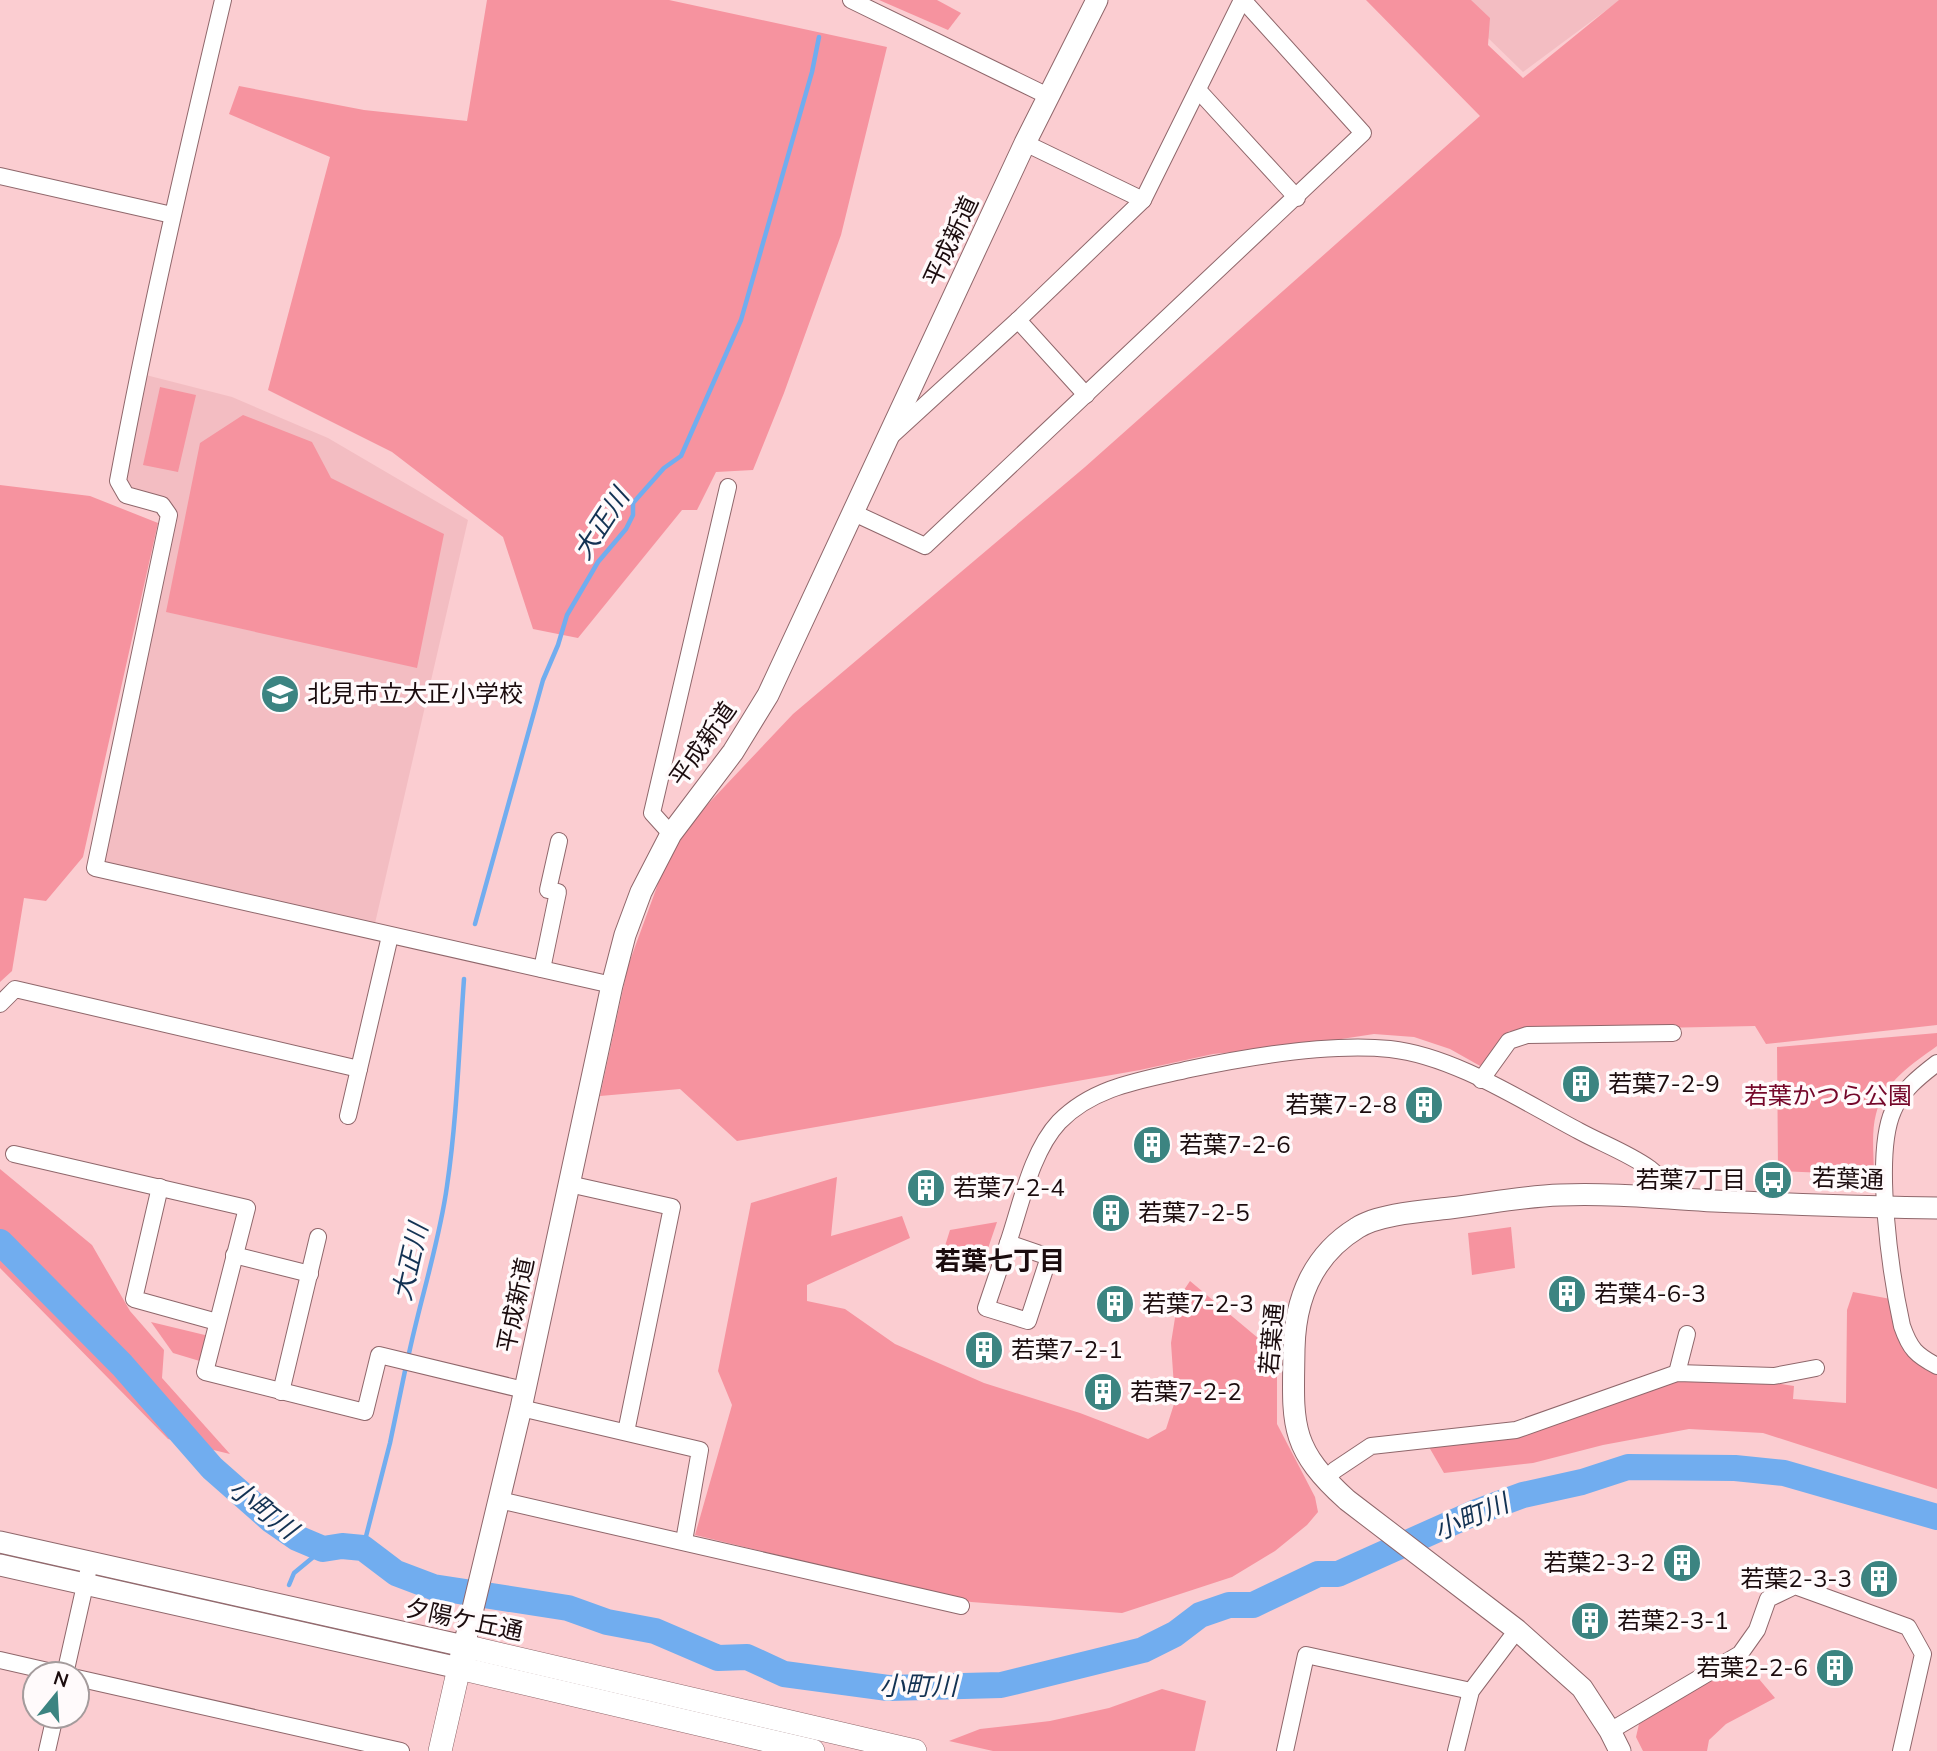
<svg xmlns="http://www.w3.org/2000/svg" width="1937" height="1751" font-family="Mulish,'Noto Sans JP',sans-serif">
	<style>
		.built { fill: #f3bdc2 }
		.green { fill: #f6939f }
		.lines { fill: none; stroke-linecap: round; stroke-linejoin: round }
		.stream { stroke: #71adef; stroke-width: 4.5 }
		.river { stroke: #71adef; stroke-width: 26 }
		.minor-casing { stroke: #8f676b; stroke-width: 18 }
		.tertiary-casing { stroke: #8f676b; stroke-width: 23 }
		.secondary-casing { stroke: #8f676b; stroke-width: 24 }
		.minor { stroke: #fff; stroke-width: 16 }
		.tertiary { stroke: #fff; stroke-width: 21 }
		.secondary { stroke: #fff; stroke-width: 23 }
		.labels { text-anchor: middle; stroke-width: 7; stroke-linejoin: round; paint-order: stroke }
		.street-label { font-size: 24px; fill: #1b0c0e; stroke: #fffafb }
		.poi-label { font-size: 24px; fill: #1b0c0e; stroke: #fffafb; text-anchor: start }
		.park-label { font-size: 24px; fill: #75072a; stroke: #fffafb }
		.water-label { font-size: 26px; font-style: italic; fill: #133253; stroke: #fffafb }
		.neighbourhood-label { font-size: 26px; font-weight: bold; fill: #1b0c0e; stroke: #fffafb }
	</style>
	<rect width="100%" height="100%" fill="#fbcdd1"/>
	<!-- built -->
	<g class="built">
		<path d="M 1449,0 L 1620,0 L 1523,72 Z"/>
		<path d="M 138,373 L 232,397 L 328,438 L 468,520 L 373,932 L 95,868 L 169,515 L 126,495 L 118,481 Z"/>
	</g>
	<!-- green -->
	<g class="green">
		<path d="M 487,0 L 669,0 L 887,47 L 841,235 L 784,393 L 753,470 L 716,472 L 697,510 L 682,510 L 578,638 L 533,629 L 503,537 L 392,452 L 268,390 L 330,157 L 229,114 L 239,86 L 364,110 L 467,121 Z"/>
		<path d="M 879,0 L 937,0 L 961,13 L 948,30 Z"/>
		<path d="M 1366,0 L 1471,0 L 1490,18 L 1488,45 L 1523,78 L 1619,0 L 1937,0 L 1937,1025 L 1766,1044 L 1755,1026 L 1509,1031 L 1482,1067 L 1450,1049 L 1414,1037 L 1374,1034 L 1296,1046 L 1213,1054 L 1140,1070 L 737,1141 L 680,1089 L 600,1096 L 628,966 L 674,840 L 793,714 L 1085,467 L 1480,116 Z"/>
		<path d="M 160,387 L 196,395 L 178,472 L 143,465 Z"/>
		<path d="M 243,415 L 312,442 L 331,478 L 444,534 L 417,668 L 166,612 L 200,443 Z"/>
		<path d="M 0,485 L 90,496 L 158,523 L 83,857 L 46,901 L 24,898 L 12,971 L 0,982 Z"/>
		<path d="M 1937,1033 L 1937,1046 C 1912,1064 1884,1082 1876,1114 C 1871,1132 1874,1157 1874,1175 L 1778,1171 L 1777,1047 Z"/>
		<path d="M 0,1169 L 92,1245 L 130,1311 L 164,1350 L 162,1378 L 230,1454 L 168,1439 L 0,1268 Z"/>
		<path d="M 837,1177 L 831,1236 L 902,1216 L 910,1238 L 807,1285 L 807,1301 L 845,1309 L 895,1344 L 984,1383 L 1080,1413 L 1148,1439 L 1166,1429 L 1175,1401 L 1171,1343 L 1178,1299 L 1190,1281 L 1277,1354 L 1277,1424 L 1315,1497 L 1318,1512 L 1307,1525 L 1275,1551 L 1232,1577 L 1122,1613 L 971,1602 L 695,1535 L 732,1405 L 718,1371 L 751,1203 Z"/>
		<path d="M 997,1222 L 984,1260 L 945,1246 L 950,1230 Z"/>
		<path d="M 1511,1227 L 1515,1268 L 1472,1275 L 1468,1233 Z"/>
		<path d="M 1853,1292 L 1896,1300 C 1897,1335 1901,1360 1937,1375 L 1937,1489 L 1763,1433 L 1689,1429 L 1603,1445 L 1533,1463 L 1444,1473 L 1429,1447 L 1681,1375 L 1744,1378 L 1794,1386 L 1793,1399 L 1846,1403 L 1847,1310 Z"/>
		<path d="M 151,1322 L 209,1336 L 203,1362 L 173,1353 Z"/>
		<path d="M 1743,1660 L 1775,1698 L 1726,1724 L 1709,1740 L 1707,1751 L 1643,1751 L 1636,1737 L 1639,1724 Z"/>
		<path d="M 1162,1689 L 1206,1701 L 1195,1751 L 993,1751 L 949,1741 L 980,1729 L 1050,1721 L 1109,1708 Z"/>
	</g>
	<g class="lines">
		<!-- stream -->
		<g class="stream">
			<path d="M 475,924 L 543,680 L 558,645 L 567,615 L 598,562 L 626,529 L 633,515 L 633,503 L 664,468 L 681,456 L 741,320 L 812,72 L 819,37"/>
			<path d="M 408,1358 C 420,1300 439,1244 447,1186 C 457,1118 459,1048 464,979"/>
			<path d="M 363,1548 L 390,1443 L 406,1366"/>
			<path d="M 289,1585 L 294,1573 L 323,1549"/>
		</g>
		<!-- river -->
		<path class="river" d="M 0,1242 L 122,1365 L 212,1468 L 271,1520 L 297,1538 L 323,1549 L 342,1546 L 363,1548 L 396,1573 L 433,1587 L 568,1608 L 607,1622 L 655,1631 L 718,1658 L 747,1657 L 784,1674 L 888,1688 L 1001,1685 L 1143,1650 L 1175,1634 L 1200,1615 L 1229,1605 L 1253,1605 L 1318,1574 L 1338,1574 L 1474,1513 L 1523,1495 L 1582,1482 L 1628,1467 L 1735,1468 L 1784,1473 L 1937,1517"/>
		<defs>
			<g id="minor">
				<path d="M 223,0 C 185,160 148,319 118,481 L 126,495 L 162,505 L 169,515 L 95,868 L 612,985"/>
				<path d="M 851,0 L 1048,96"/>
				<path d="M 1198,90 L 1297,198"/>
				<path d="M 1025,143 L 1143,200"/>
				<path d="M 0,176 L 172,215"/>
				<path d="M 1018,320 L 1086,395"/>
				<path d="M 891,436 L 1018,320 L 1143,200 L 1242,0"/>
				<path d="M 854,513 L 925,546 L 1363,133 L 1243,0"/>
				<path d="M 671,834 L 652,813 L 728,487"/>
				<path d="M 542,969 L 558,892 L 548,890 L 559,841"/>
				<path d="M 0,1004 L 15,989 L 359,1069"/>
				<path d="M 1937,1063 C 1920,1076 1901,1091 1893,1111 C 1873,1156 1891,1276 1902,1326 C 1910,1349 1916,1355 1937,1366"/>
				<path d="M 1481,1080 L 1509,1041 L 1527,1035 L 1673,1033"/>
				<path d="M 348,1116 L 390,936"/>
				<path d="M 14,1154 L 247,1208 L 205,1372 L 365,1412 L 379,1355 L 524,1390"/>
				<path d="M 569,1184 L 672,1207 L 626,1432"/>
				<path d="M 160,1187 L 134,1299 L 217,1322"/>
				<path d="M 1008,1243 C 1021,1205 1031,1152 1059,1122 C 1094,1086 1143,1080 1190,1069 C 1247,1057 1331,1043 1390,1049 C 1454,1056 1522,1101 1579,1131 C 1601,1143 1628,1153 1649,1168 C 1661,1178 1673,1189 1685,1199"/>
				<path d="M 1008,1243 L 1049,1257 L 1028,1321 L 986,1308 Z"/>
				<path d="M 234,1255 L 310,1274"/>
				<path d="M 1677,1373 L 1687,1334"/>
				<path d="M 281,1392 L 318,1237"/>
				<path d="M 521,1408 L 700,1450 L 684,1541"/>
				<path d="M 1325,1480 L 1335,1470 L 1371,1446 L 1516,1430 L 1677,1373 L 1774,1376 L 1816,1368"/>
				<path d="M 499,1500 L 961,1606"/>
				<path d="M 0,1660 L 61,1674"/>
				<path d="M 65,1674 L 90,1563"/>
				<path d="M 77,1678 L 401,1751"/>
				<path d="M 1610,1731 L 1740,1654 L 1757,1630 L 1768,1599 L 1795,1586 L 1908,1627 L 1923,1654 L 1901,1751"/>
				<path d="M 47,1751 L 55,1716"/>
				<path d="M 1285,1751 L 1306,1655 L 1471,1691"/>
				<path d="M 1456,1751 L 1471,1691 L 1517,1630"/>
			</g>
			<g id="tertiary">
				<path d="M 0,1542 L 464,1646 L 521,1408 L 612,985 L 625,935 L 641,892 L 671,834 L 733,752 L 768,695 L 1025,143 L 1097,0"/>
				<path d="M 0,1565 L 459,1668"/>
				<path d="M 1620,1751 L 1610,1731 L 1582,1688 L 1517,1630 L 1347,1500 C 1288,1447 1293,1423 1294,1349 C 1295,1299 1313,1255 1357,1228 C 1378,1214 1424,1211 1450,1208 C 1486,1204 1524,1196 1560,1195 C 1612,1193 1662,1198 1714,1201 C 1788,1204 1863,1207 1937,1208"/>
			</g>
			<g id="secondary">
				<path d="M 459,1668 L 813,1751"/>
				<path d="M 440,1751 L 464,1646 L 915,1751"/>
			</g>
		</defs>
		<!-- minor casing -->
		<use href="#minor" class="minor-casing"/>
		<!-- tertiary casing -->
		<use href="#tertiary" class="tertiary-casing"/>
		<!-- secondary casing -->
		<use href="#secondary" class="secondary-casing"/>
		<!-- minor -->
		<use href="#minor" class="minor"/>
		<!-- tertiary -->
		<use href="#tertiary" class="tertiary"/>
		<!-- secondary -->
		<use href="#secondary" class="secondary"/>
	</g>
	<!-- icons -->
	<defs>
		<symbol id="school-disc" viewBox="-11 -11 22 22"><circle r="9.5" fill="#3c8481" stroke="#fffafb"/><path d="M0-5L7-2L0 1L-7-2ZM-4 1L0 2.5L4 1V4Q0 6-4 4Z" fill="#fff"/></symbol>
		<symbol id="building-disc" viewBox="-11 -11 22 22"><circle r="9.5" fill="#3c8481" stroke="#fffafb"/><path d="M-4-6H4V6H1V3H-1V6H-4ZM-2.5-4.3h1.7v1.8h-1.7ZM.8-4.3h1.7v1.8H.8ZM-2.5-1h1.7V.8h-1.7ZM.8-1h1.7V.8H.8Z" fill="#fff"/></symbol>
		<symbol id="bus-disc" viewBox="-11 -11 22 22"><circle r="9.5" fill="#3c8481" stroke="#fffafb"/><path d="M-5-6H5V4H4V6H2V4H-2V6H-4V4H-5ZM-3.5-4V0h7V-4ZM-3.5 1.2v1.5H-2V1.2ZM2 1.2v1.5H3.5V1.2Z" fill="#fff"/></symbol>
	</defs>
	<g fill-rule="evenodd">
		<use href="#school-disc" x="258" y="672" width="44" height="44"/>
		<use href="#building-disc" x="1559" y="1062" width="44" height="44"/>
		<use href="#building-disc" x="1402" y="1083" width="44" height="44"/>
		<use href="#building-disc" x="1130" y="1123" width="44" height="44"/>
		<use href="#bus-disc" x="1751" y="1158" width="44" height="44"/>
		<use href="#building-disc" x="904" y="1166" width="44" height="44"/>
		<use href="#building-disc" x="1089" y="1191" width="44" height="44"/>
		<use href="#building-disc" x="1545" y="1272" width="44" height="44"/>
		<use href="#building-disc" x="1093" y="1282" width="44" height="44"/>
		<use href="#building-disc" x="962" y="1328" width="44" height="44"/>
		<use href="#building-disc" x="1081" y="1370" width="44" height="44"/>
		<use href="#building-disc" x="1660" y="1541" width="44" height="44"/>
		<use href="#building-disc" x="1857" y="1557" width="44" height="44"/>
		<use href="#building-disc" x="1568" y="1599" width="44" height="44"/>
		<use href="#building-disc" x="1813" y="1646" width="44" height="44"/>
	</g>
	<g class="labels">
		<!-- street labels -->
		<g class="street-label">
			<text transform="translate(951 241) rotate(-65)" y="8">平成新道</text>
			<text transform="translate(703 744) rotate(-55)" y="8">平成新道</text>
			<text transform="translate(1848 1179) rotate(2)" y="8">若葉通</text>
			<text transform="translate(516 1305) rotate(-78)" y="8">平成新道</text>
			<text transform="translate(1272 1339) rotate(-85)" y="8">若葉通</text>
			<text transform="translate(464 1620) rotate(12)" y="8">夕陽ケ丘通</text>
		</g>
		<!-- poi labels -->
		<g class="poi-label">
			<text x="307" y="702">北見市立大正小学校</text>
			<text x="1608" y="1092">若葉7-2-9</text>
			<text x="1397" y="1113" text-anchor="end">若葉7-2-8</text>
			<text x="1179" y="1153">若葉7-2-6</text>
			<text x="1746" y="1188" text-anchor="end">若葉7丁目</text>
			<text x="953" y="1196">若葉7-2-4</text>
			<text x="1138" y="1221">若葉7-2-5</text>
			<text x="1594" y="1302">若葉4-6-3</text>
			<text x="1142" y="1312">若葉7-2-3</text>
			<text x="1011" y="1358">若葉7-2-1</text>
			<text x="1130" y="1400">若葉7-2-2</text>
			<text x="1655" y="1571" text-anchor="end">若葉2-3-2</text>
			<text x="1852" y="1587" text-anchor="end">若葉2-3-3</text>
			<text x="1617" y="1629">若葉2-3-1</text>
			<text x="1808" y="1676" text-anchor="end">若葉2-2-6</text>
		</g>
		<!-- park labels -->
		<g class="park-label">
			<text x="1828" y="1104">若葉かつら公園</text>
		</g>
		<!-- water labels -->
		<g class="water-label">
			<text transform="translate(601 524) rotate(-57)" y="9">大正川</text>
			<text transform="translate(410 1262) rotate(-77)" y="9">大正川</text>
			<text transform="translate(263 1509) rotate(38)" y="9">小町川</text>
			<text transform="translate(1471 1517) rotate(-23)" y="9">小町川</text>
			<text x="918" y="1695">小町川</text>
		</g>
		<!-- neighbourhood labels -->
		<g class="neighbourhood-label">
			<text x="1000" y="1270">若葉七丁目</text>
		</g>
	</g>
	<!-- north arrow -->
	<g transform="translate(56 1695) rotate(18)"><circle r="33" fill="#fffafb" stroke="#a49b9c" stroke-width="2"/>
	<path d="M0-5L12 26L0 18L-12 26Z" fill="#3c8481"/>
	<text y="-10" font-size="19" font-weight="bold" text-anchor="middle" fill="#1b0c0e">N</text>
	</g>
</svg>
